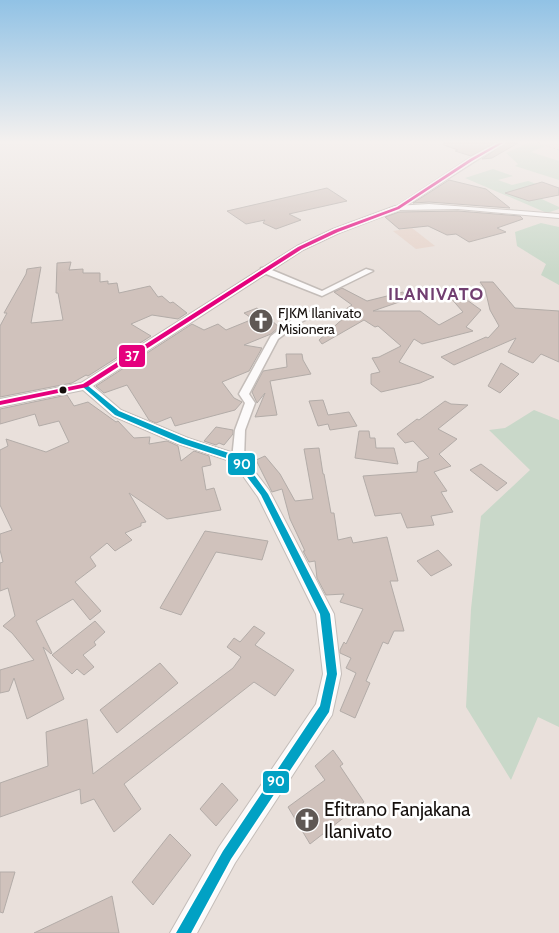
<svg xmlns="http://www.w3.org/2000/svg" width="559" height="933" font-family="Cabin,sans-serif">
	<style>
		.built { fill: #e6d4cb }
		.green { fill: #c9d8c9 }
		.building { fill: #d0c2bc; stroke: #b3aca8 }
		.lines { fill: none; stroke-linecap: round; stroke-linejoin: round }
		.minor-casing { stroke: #c4bdb9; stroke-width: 3 }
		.tertiary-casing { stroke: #c4bdb9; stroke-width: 2 }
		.path { stroke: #c6c3c1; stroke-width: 1; stroke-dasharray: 2 2; stroke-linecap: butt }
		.minor { fill: #fcfafa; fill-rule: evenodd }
		.tertiary { fill: #fcfafa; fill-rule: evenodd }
		.bus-1-casing { stroke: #fff; stroke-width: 3 }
		.bus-2-casing { stroke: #fff; stroke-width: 3 }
		.bus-1 { fill: #01a1c4; fill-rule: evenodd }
		.bus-2 { fill: #e5007d; fill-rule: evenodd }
		.bus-dot { fill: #150f0c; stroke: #fff; stroke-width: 2 }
		.labels { text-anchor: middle; stroke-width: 5; stroke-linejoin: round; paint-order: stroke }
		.far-poi-label { font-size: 14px; fill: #150f0c; stroke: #fff; text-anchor: start }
		.far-district-label { font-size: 18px; font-weight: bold; letter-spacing: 1px; fill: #713e70; stroke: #fff }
		.near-poi-label { font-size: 19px; fill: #150f0c; stroke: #fff; text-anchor: start }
		.line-badge { stroke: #fff; stroke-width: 2 }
		.badge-label { font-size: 14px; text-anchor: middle; font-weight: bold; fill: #fff }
	</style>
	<rect width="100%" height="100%" fill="#e9e0db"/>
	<!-- built -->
	<path class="built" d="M 412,228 L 435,246 L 416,249 L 393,231 Z"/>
	<!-- green -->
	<g class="green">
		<path d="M 528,143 L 539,143 L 545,146 L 531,152 L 559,161 L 559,180 L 515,166 L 518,164 L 506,153 Z"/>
		<path d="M 493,169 L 513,176 L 498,180 L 512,185 L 528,181 L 551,189 L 533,195 L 559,207 L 559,209 L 547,213 L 465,178 Z"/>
		<path d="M 541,223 L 559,227 L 559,285 L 541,275 L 546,264 L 517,246 L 515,232 Z"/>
		<path d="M 534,410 L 559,420 L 559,727 L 538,717 L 511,780 L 466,707 L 471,609 L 481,516 L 530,470 L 489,430 L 505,428 Z"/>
	</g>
	<!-- building -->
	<g class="building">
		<path d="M 444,143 L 495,143 L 471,156 L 455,151 L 458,150 L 444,145 Z"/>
		<path d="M 505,143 L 518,143 L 492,158 L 482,159 Z"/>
		<path d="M 449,180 L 486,189 L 510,208 L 429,202 L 413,203 Z"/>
		<path d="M 542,182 L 559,188 L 559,195 L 529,201 L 505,193 Z"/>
		<path d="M 327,188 L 347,201 L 289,214 L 301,220 L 276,229 L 263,223 L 265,220 L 246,224 L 227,211 Z"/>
		<path d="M 458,211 L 520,216 L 523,219 L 497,228 L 506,232 L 469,242 L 456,234 L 447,235 L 428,226 L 399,229 L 385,217 L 399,212 Z"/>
		<path d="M 71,262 L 69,270 L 83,269 L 83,273 L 100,273 L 100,282 L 108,281 L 108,284 L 117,283 L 119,293 L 150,286 L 158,297 L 162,296 L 170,303 L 173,302 L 187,313 L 178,319 L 152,315 L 131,324 L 151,336 L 88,376 L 86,375 L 72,383 L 0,397 L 0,326 L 7,313 L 4,313 L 26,274 L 27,269 L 41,267 L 31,323 L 63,320 L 58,293 L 56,293 L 57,263 Z"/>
		<path d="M 480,282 L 493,282 L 515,308 L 559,311 L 559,362 L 541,354 L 533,363 L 508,352 L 516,338 L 454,365 L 441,357 L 486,337 L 488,338 L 499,326 L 490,310 L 485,289 Z"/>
		<path d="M 342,288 L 367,301 L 403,292 L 405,300 L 373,311 L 420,311 L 439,325 L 463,312 L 449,296 L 467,300 L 481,310 L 466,327 L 473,331 L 422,344 L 414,339 L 399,362 L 434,377 L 420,383 L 381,392 L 371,384 L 371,374 L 380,372 L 372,358 L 379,357 L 401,346 L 378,326 L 375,327 L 364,320 L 322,344 L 319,340 L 346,316 L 341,312 L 352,305 L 334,292 Z"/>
		<path d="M 257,308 L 279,327 L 271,334 L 244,345 L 262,348 L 249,371 L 222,382 L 234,398 L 242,402 L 235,410 L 175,426 L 171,417 L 156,423 L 149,420 L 127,385 L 104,393 L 96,386 L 192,324 L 204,330 L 218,324 L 226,330 L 253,319 L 244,313 Z"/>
		<path d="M 286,354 L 302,354 L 303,360 L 311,374 L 270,381 L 277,415 L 255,417 L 265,393 L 257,403 L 252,392 L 263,371 L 287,367 Z"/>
		<path d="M 501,363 L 519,374 L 500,393 L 488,386 Z"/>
		<path d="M 67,395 L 74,406 L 88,402 L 116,422 L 118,421 L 134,438 L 150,437 L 149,444 L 167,441 L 178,446 L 181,461 L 194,451 L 209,456 L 211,465 L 202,467 L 206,490 L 214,488 L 221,510 L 167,519 L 129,493 L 146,522 L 141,523 L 141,526 L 125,533 L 132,540 L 115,551 L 107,543 L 90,557 L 96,566 L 75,582 L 101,611 L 90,620 L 73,599 L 36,621 L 52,653 L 51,654 L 43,647 L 64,699 L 27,719 L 14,678 L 9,691 L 0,693 L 0,670 L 34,660 L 12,633 L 3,626 L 15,616 L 8,588 L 0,591 L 0,563 L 3,562 L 0,550 L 0,534 L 12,530 L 0,505 L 0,450 L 8,446 L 6,439 L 46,452 L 69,442 L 59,421 L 39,426 L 35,414 L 0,424 L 0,409 Z"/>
		<path d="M 323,400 L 328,415 L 349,412 L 357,426 L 330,430 L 328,424 L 318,426 L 309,401 Z"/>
		<path d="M 445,401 L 451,404 L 468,405 L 438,429 L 457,439 L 439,454 L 451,466 L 434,472 L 447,491 L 441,492 L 453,512 L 431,516 L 434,525 L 407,528 L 401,513 L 375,516 L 363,476 L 417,472 L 418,462 L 429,458 L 413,441 L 405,443 L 397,434 L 417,419 L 419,420 Z"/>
		<path d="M 216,427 L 233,430 L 233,434 L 224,445 L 219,443 L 216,445 L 204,441 Z"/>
		<path d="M 359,431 L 369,431 L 370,438 L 375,438 L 376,448 L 394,448 L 398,464 L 355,458 Z"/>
		<path d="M 319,448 L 323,474 L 324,474 L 331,513 L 334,513 L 338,540 L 351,537 L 353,543 L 387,537 L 398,581 L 390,581 L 404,631 L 394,631 L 388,644 L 383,642 L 366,681 L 370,683 L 355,718 L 340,711 L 356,673 L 346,668 L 351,658 L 340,653 L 340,650 L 344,642 L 346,644 L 363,609 L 340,602 L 344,594 L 326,595 L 317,578 L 315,561 L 309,562 L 303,551 L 305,551 L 290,519 L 282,489 L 272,492 L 256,460 L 265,456 L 280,474 L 295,501 L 313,499 L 304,449 Z"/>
		<path d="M 481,464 L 493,473 L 507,483 L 497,491 L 470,470 Z"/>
		<path d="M 205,531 L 268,541 L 262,560 L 216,552 L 181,615 L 160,608 Z"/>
		<path d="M 438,550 L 452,565 L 431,576 L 417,561 Z"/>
		<path d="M 95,621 L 105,632 L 94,642 L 96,645 L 83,655 L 94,667 L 84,675 L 77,669 L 72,674 L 52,655 Z"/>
		<path d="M 254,626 L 265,633 L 255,645 L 294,670 L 275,696 L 254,682 L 124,784 L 141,809 L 114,832 L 94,799 L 81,804 L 80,789 L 0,817 L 0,783 L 48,766 L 46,732 L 87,719 L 93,774 L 233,668 L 241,657 L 227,647 L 234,638 L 240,642 Z"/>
		<path d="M 160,663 L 178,683 L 117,733 L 100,710 Z"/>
		<path d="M 333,750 L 343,764 L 340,766 L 364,802 L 310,844 L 288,807 L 325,780 L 315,766 Z"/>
		<path d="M 222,783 L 238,800 L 216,826 L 200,809 Z"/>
		<path d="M 170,834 L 191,855 L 153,905 L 132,882 Z"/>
		<path d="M 0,872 L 15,872 L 3,913 L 0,912 Z"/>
		<path d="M 112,896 L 119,933 L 34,933 Z"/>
	</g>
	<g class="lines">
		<defs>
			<g id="minor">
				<path d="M 498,143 L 503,143 L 400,209 L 395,208 L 469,159 Z"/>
				<path d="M 261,268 L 267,268 L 322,291 L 366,269 L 373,271 L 322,296 L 261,272 Z"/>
				<path d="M 317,309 L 324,311 L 299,323 L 278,339 L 249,394 L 255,403 L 245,430 L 244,459 L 238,463 L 234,462 L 232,459 L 235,430 L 245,403 L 239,394 L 271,336 L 293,319 Z"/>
			</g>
			<path id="tertiary" d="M 429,204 L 559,214 L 559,218 L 458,209 L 399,210 L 339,233 L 303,250 L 93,386 L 121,410 L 188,438 L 243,456 L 269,490 L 334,614 L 341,674 L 332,715 L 235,863 L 197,933 L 170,933 L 219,847 L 316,704 L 323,674 L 316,614 L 258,497 L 233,462 L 178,444 L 113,416 L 83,390 L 0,407 L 0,399 L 81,383 L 297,246 L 333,229 L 395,206 Z"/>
		</defs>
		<!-- minor casing -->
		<use href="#minor" class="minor-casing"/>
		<!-- tertiary casing -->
		<use href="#tertiary" class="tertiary-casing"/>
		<!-- path -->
		<path class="path" d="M 538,143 L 559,150"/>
		<!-- minor -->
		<use href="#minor" class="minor"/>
		<!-- tertiary -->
		<use href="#tertiary" class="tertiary"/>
		<defs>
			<path id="bus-1" d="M 85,384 L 87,385 L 119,411 L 186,439 L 241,457 L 268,494 L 330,614 L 337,674 L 329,712 L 231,859 L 191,933 L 176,933 L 223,851 L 320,706 L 327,674 L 320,614 L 261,495 L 235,461 L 180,443 L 115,415 L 83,387 L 82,386 L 83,385 Z"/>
			<path id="bus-2" d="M 499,143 L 503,143 L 472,161 L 399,209 L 338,232 L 302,249 L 87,387 L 0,405 L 0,401 L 83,384 L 298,247 L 334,230 L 397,207 L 470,159 Z"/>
		</defs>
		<!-- bus-1 casing -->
		<use href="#bus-1" class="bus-1-casing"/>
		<!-- bus-2 casing -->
		<use href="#bus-2" class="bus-2-casing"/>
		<!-- bus-1 -->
		<use href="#bus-1" class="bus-1"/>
		<!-- bus-2 -->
		<use href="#bus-2" class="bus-2"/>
	</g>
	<!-- sky -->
	<linearGradient id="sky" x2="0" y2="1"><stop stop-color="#91c2e5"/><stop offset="0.52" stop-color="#f5f1ef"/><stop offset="1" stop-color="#f5f1ef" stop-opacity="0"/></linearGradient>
	<rect width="559" height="273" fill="url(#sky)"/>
	<!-- icons -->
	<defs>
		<symbol id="church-disc" viewBox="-11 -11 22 22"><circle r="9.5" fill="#5f5854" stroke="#fff"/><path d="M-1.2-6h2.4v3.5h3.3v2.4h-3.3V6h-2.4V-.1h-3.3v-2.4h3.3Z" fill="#fff"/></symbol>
	</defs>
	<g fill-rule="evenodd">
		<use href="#church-disc" x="247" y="307" width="28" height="28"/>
		<use href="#church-disc" x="293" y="806" width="28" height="28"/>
	</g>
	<!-- markers -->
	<circle class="bus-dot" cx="63" cy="390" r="4.5"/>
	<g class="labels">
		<!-- far-poi labels -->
		<g class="far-poi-label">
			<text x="278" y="318">FJKM Ilanivato<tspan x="278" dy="16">Misionera</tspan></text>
		</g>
		<!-- far-district labels -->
		<g class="far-district-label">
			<text x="436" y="300">ILANIVATO</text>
		</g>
		<!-- near-poi labels -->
		<g class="near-poi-label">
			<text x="324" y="816">Efitrano Fanjakana<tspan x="324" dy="22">Ilanivato</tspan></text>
		</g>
	</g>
	<g class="line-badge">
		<rect x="118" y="344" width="28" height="24" rx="5" fill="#e5007d"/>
		<rect x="227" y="452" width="29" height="24" rx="5" fill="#01a1c4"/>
		<rect x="262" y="770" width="28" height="24" rx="5" fill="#01a1c4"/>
	</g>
	<g class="badge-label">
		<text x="132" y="361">37</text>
		<text x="242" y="469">90</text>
		<text x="276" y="786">90</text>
	</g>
</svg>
